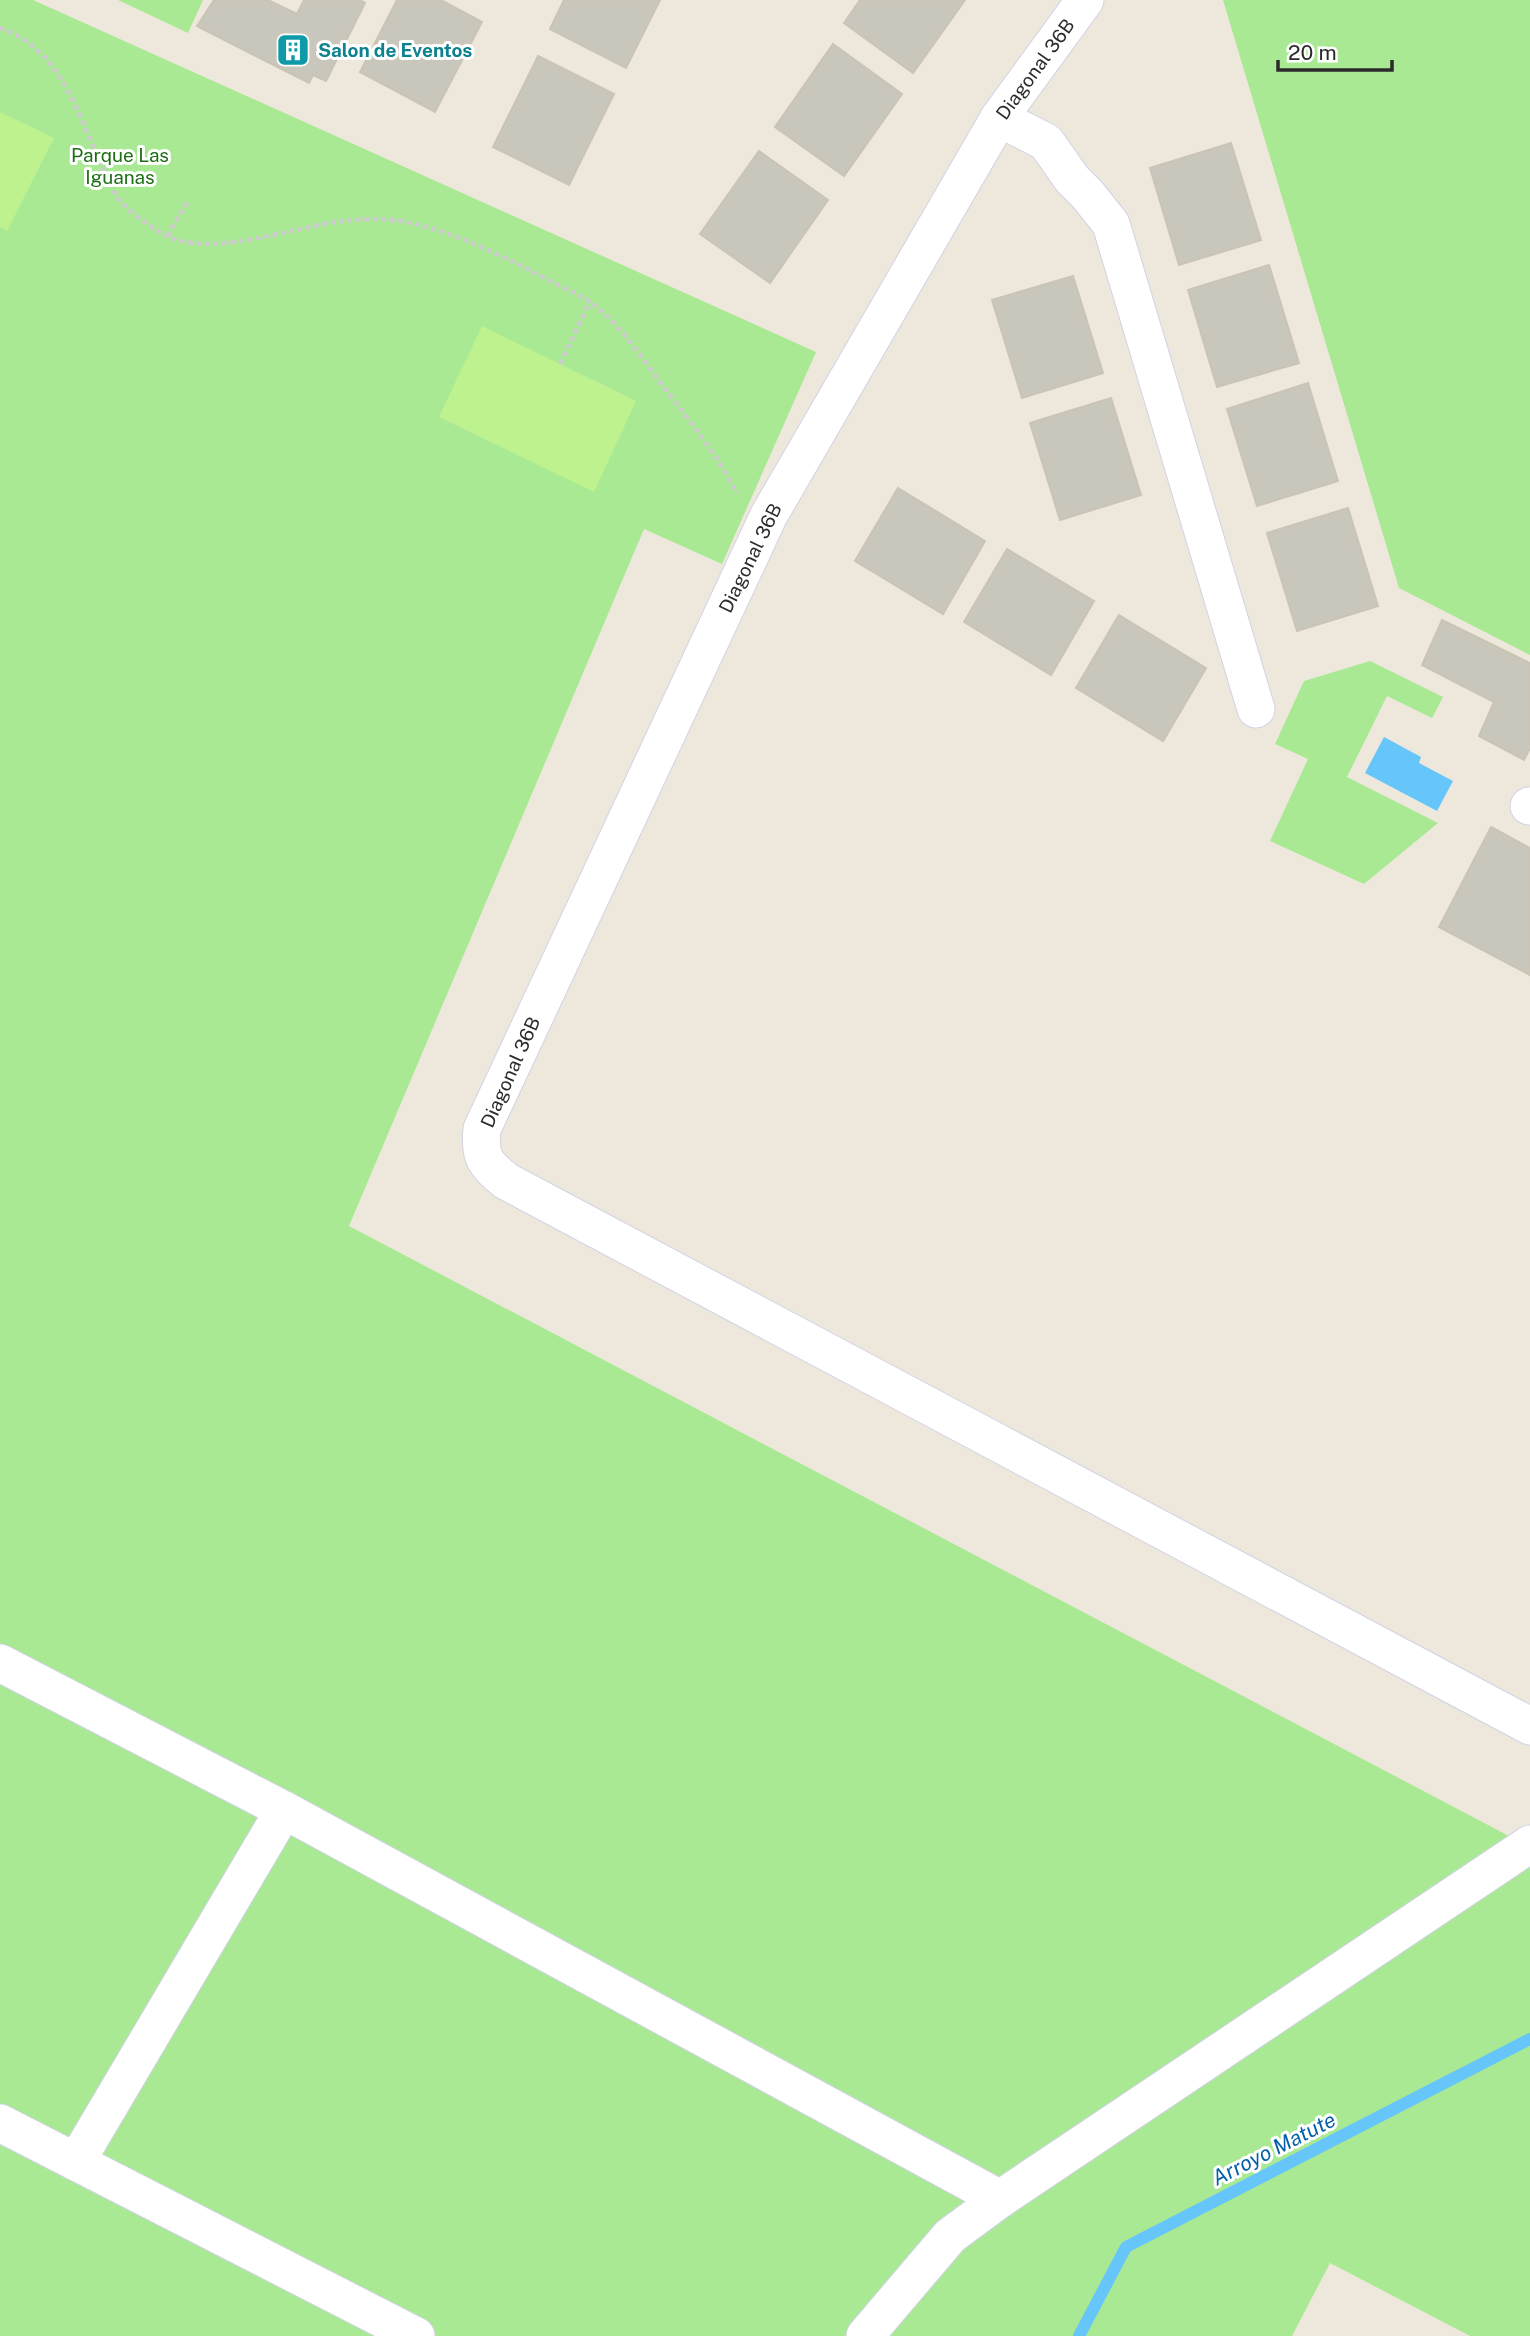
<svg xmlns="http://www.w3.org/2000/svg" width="1530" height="2336" font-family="'Public Sans',sans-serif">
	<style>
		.green { fill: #a9e994 }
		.pitch { fill: #bef28f }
		.water { fill: #66c5f9 }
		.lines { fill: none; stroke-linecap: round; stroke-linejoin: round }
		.stream { stroke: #66c5f9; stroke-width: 12 }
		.building { fill: #c9c6bb; stroke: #cac4b5; stroke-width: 2 }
		.minor-casing { stroke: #d1d3e5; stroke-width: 39 }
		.path { stroke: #ccc; stroke-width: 4.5; stroke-dasharray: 5 3.5; stroke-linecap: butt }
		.minor { stroke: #fff; stroke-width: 37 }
		.labels { text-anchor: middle; stroke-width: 6; stroke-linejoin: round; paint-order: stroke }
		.culture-label { font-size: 19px; font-weight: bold; fill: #0d838f; stroke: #fff; text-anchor: start }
		.street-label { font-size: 19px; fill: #2b2b2b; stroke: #fff }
		.park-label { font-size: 19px; fill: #1e6f14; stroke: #fff }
		.water-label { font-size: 21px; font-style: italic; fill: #0260a8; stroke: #fff }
	</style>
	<rect width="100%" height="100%" fill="#eee8dc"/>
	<!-- green -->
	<g class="green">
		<path d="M 0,0 L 33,0 L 816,352 L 722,564 L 644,529 L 349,1226 L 1530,1847 L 1530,2336 L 1470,2336 L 1330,2263 L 1292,2336 L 0,2336 Z"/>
		<path d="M 118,0 L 203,0 L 188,33 Z"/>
		<path d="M 1223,0 L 1530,0 L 1530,655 L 1399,588 Z"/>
		<path d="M 1370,661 L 1443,697 L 1432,718 L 1387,696 L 1347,777 L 1438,823 L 1364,884 L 1270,841 L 1308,759 L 1275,744 L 1304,681 Z"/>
	</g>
	<!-- pitch -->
	<g class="pitch">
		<path d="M 0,112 L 54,138 L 7,231 L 0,227 Z"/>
		<path d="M 482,326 L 636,401 L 594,492 L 439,417 Z"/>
	</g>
	<!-- water -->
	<path class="water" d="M 1384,737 L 1421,757 L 1419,763 L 1453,781 L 1437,811 L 1365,773 Z"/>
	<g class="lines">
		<!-- stream -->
		<path class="stream" d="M 1079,2336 L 1126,2247 L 1530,2039"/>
	</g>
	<!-- building -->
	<g class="building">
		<path d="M 214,0 L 268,0 L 297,14 L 304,0 L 360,0 L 365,3 L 326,81 L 313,75 L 309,83 L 197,26 Z"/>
		<path d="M 397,0 L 441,0 L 482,22 L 435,112 L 360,72 Z"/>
		<path d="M 564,0 L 660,0 L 626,68 L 550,29 Z"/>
		<path d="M 860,0 L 965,0 L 913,73 L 844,23 Z"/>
		<path d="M 833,44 L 902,94 L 844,176 L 775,127 Z"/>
		<path d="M 538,56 L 614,94 L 569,185 L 493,147 Z"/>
		<path d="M 1231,143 L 1261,240 L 1179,265 L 1150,168 Z"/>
		<path d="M 759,151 L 828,200 L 770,283 L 700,234 Z"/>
		<path d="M 1269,265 L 1299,363 L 1217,387 L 1188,290 Z"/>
		<path d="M 1073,276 L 1103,373 L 1022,398 L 992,300 Z"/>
		<path d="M 1308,383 L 1338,481 L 1257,506 L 1227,409 Z"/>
		<path d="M 1111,398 L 1141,495 L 1060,520 L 1030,423 Z"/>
		<path d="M 898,488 L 985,541 L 943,614 L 855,561 Z"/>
		<path d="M 1348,508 L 1378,606 L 1297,631 L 1267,533 Z"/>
		<path d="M 1007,549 L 1094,601 L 1051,675 L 964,622 Z"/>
		<path d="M 1119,615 L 1206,668 L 1163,741 L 1076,688 Z"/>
		<path d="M 1442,620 L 1530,663 L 1530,748 L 1524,760 L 1479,736 L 1494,702 L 1422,665 Z"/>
		<path d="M 1491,827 L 1530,848 L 1530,975 L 1439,927 Z"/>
	</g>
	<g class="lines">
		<defs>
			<g id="minor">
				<path d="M 1085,0 L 999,118 L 769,515 L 482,1129 C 479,1157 485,1164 506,1181 L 1530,1726"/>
				<path d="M 999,118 L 1046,142 L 1072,179 L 1087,194 L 1111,224 L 1256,709"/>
				<path d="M 1529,806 L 1530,806"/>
				<path d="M 0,1663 L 284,1810 L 1000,2199"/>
				<path d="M 0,2123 L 416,2336"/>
				<path d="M 76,2162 L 284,1810"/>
				<path d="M 865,2336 L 950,2236 L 1000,2199 L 1530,1844"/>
			</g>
		</defs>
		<!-- minor casing -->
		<use href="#minor" class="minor-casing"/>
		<!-- path -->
		<g class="path">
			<path d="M 0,28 C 70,51 84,140 117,197 C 125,209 153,229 167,236 C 213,258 292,227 343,221 C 360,219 384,218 401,221 C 454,231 505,257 552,282 C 568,290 585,297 598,308 C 623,329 643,359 662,385 C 689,420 717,454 737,494"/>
			<path d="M 167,236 L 188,201"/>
			<path d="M 560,364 L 590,301"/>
		</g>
		<!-- minor -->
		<use href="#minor" class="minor"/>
	</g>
	<!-- icons -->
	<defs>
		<symbol id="building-square" viewBox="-11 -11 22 22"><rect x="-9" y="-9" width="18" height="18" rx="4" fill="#0f9aa8" stroke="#fff"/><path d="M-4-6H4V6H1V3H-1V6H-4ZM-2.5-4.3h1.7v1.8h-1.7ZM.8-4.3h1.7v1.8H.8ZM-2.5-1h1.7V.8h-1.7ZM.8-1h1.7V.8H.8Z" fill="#fff"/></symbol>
	</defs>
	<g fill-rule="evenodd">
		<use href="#building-square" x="274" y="31" width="38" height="38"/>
	</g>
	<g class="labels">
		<!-- culture labels -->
		<g class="culture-label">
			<text x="318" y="57">Salon de Eventos</text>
		</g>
		<!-- street labels -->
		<g class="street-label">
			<text transform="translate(1035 69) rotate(-54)" y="7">Diagonal 36B</text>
			<text transform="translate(750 558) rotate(-64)" y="7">Diagonal 36B</text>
			<text transform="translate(510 1072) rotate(-66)" y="7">Diagonal 36B</text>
		</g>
		<!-- park labels -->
		<g class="park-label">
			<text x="120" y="162">Parque Las<tspan x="120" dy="22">Iguanas</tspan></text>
		</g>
		<!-- water labels -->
		<g class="water-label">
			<text transform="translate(1274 2149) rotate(-27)" y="7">Arroyo Matute</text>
		</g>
	</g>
	<!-- scale -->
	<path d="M1278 60v10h114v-10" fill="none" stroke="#2b2b2b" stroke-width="3.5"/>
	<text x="1288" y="60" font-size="21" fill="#2b2b2b" stroke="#ffffff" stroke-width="5" paint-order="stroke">20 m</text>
</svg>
